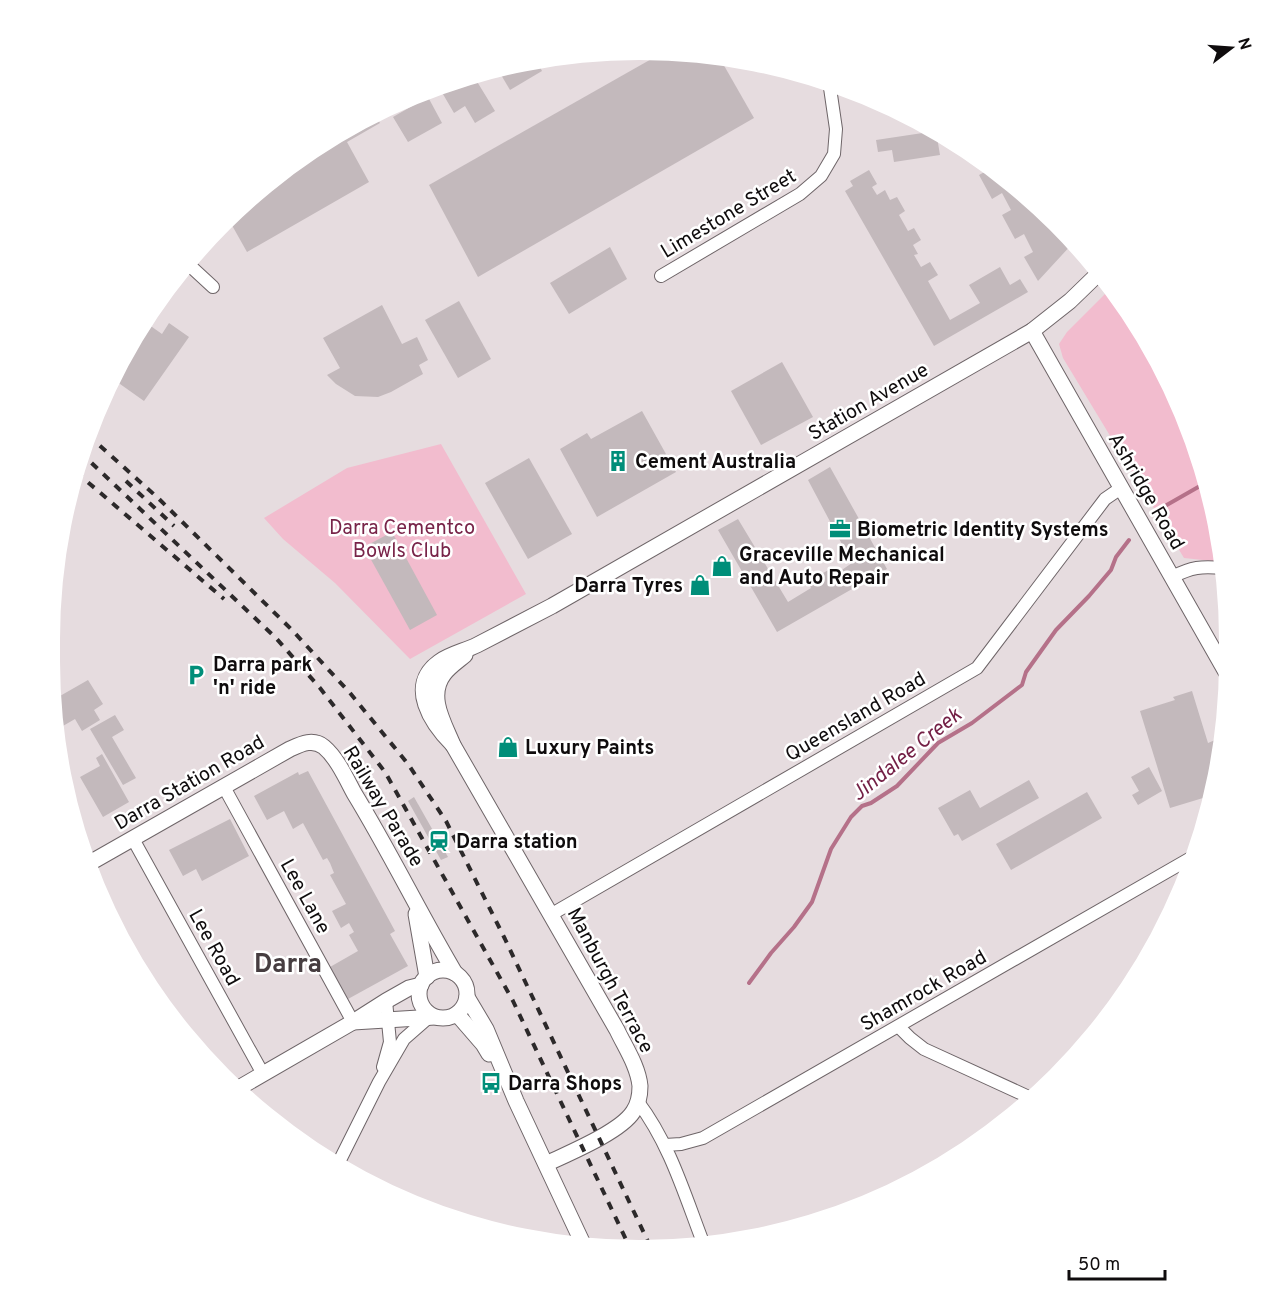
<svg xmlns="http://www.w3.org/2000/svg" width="1279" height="1300" font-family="Overpass,sans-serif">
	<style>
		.green { fill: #f2bcce }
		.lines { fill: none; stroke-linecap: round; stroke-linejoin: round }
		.stream { stroke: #b57189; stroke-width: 4 }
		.building { fill: #c3b9bc }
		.minor-casing { stroke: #6e6568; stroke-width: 14 }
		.tertiary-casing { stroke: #6e6568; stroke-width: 17 }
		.minor { stroke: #fff; stroke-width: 12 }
		.tertiary { stroke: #fff; stroke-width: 15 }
		.rail { stroke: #2c292a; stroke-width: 4; stroke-dasharray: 8 8; stroke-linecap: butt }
		.labels { text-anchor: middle; stroke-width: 5; stroke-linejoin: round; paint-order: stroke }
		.street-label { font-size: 20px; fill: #0f0c0d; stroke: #fff }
		.poi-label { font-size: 20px; font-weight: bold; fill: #0f0c0d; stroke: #fff; text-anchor: start }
		.park-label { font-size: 20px; fill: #782449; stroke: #fff }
		.water-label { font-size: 21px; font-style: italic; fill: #731f45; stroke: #fff }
		.district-label { font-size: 26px; font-weight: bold; fill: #463d40; stroke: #fff }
	</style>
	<rect width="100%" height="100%" fill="#e6dcdf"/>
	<!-- green -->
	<g class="green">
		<path d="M 1112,287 L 1169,379 L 1209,487 L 1222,562 L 1184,558 L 1063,358 L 1059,344 L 1067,332 Z"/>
		<path d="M 441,444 L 526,594 L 410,659 L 335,583 L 283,539 L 264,518 L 347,468 Z"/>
	</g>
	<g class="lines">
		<!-- stream -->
		<g class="stream">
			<path d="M 1158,510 L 1207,482"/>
			<path d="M 749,983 L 771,953 L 794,927 L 812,902 L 831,849 L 851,817 L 862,806 L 871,803 L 897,786 L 938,743 L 972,723 L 1022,685 L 1026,672 L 1056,630 L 1089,596 L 1111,570 L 1116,557 L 1129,540"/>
		</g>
	</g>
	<!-- building -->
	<g class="building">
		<path d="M 662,53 L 718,55 L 754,118 L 478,277 L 429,185 Z"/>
		<path d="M 537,61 L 542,71 L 510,90 L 497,68 Z"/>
		<path d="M 473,75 L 495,111 L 475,123 L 465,106 L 454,113 L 440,89 Z"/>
		<path d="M 428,97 L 442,123 L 408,142 L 393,117 Z"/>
		<path d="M 374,113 L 380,123 L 347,142 L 369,182 L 247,252 L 229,220 L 281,171 Z"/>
		<path d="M 936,131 L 940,155 L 894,162 L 892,150 L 878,152 L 876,140 Z"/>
		<path d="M 984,164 L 1029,196 L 1073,243 L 1038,281 L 1024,257 L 1033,252 L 1024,234 L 1015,239 L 1002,215 L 1011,210 L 1002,193 L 992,199 L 979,175 L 988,170 Z"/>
		<path d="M 869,170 L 877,184 L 872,187 L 877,195 L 885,190 L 890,200 L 897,197 L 905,211 L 899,215 L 908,231 L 914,228 L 921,240 L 913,245 L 918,254 L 914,255 L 921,267 L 930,262 L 938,275 L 928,281 L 950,320 L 980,303 L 969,285 L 1000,267 L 1010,285 L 1020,279 L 1028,292 L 934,346 L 845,191 L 853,186 L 850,181 Z"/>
		<path d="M 610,247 L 627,279 L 569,314 L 550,283 Z"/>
		<path d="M 459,301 L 491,359 L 458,378 L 425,320 Z"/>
		<path d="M 382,305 L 402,344 L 417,337 L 428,360 L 419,365 L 423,374 L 391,392 L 378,397 L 355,396 L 336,384 L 327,375 L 340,368 L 323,338 Z"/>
		<path d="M 145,322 L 162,334 L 169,323 L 189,337 L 144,401 L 113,379 L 129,344 Z"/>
		<path d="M 782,362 L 813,417 L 761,445 L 731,391 Z"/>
		<path d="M 642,411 L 676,472 L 597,517 L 560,449 L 587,433 L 591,439 Z"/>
		<path d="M 529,458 L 572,534 L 528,559 L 485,483 Z"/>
		<path d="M 830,467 L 887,569 L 777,632 L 718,530 L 738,519 L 788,602 L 811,588 L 808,582 L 830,569 L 833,576 L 852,563 L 808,480 Z"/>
		<path d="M 392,532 L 437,615 L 410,630 L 364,547 Z"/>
		<path d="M 88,680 L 103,704 L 94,710 L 100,720 L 82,731 L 75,719 L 56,730 L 53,700 Z"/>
		<path d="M 1192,691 L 1208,743 L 1215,740 L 1220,757 L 1210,799 L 1204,801 L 1203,798 L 1170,808 L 1140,711 L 1175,700 L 1173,697 Z"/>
		<path d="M 115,715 L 124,730 L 112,737 L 136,778 L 123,785 L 90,729 Z"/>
		<path d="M 102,754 L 129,802 L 103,817 L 80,777 L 100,766 L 96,758 Z"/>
		<path d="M 1149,767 L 1162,791 L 1138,805 L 1132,795 L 1139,791 L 1131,777 Z"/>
		<path d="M 308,771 L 395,931 L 390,934 L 408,966 L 348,999 L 330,967 L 358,951 L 349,935 L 354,932 L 349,923 L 341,928 L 332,911 L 346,904 L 330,875 L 334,873 L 330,863 L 327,858 L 323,860 L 303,823 L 293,829 L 284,811 L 267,820 L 254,796 L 298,772 L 299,775 Z"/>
		<path d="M 1029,780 L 1039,798 L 962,841 L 958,834 L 954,836 L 938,808 L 970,790 L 980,808 Z"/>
		<path d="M 1087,792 L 1102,818 L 1011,870 L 996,844 Z"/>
		<path d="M 414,797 L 448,857 L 441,860 L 408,801 Z"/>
		<path d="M 230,819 L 249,856 L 202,881 L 196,869 L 183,876 L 169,850 Z"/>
	</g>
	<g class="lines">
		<defs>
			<g id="minor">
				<path d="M 187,263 L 213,287"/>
				<path d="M 661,276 L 800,194 L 821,176 L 834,154 L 836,129 L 829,81"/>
				<path d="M 1172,577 C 1192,567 1201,566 1223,568"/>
				<path d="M 224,787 L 353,1022"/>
				<path d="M 133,839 L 263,1074"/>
				<path d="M 552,914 L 977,668 L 1105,499 L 1121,488"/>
				<path d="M 899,1027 L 910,1038 L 924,1049 L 1031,1098"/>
				<path d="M 383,1067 L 390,1042 L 386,1001"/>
				<path d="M 638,1102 C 670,1144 685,1196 704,1245"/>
				<path d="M 665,1145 L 681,1144 L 703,1138 L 1196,855"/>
				<path d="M 338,1164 L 379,1082 L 404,1039 L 428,1018"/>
			</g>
			<g id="tertiary">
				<path d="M 1032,331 L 1226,672"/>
				<path d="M 465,655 C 458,661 449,667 444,674 C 427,696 444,723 453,745 L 617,1030 C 625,1047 638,1066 640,1086 C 640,1095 638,1105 633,1112 C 620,1132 569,1153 546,1164"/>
				<path d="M 453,745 C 432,724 406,686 439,662 C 450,654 465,651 477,645 C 502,632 527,619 552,606 L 1032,331 L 1070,301 L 1100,272"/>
				<path d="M 88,864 L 290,749 C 301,744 313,738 324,747 C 337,758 346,778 354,793 C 390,852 420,914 455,973"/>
				<path d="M 416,914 L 427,977"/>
				<circle cx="443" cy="994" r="24"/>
				<path d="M 467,997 L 486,1029 L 516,1101 L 584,1246"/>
				<path d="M 457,1014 L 483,1044 L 489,1054"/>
				<path d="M 353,1022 L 435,1017"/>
				<path d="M 237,1089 L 353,1022 L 386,1001 L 409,988 L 421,985"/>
			</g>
		</defs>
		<!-- minor casing -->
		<use href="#minor" class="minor-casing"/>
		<!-- tertiary casing -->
		<use href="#tertiary" class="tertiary-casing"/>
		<!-- minor -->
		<use href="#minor" class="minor"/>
		<!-- tertiary -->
		<use href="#tertiary" class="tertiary"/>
		<!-- rail -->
		<g class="rail">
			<path d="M 88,435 L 158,498 L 292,630 L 350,693 L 408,764 L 446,821 L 505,939 L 651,1248"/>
			<path d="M 80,452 L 276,638 L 320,688 L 385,772 L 513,1001 L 630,1248"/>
			<path d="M 76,472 L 224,599"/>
			<path d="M 126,481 L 174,526"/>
		</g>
	</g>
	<!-- icons -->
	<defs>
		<symbol id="building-bare" viewBox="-9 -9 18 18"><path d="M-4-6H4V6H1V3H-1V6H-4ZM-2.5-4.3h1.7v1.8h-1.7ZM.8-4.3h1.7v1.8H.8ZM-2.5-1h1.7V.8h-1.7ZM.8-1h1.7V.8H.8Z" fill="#008e79" stroke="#fff" stroke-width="2.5" paint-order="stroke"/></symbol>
		<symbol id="office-bare" viewBox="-9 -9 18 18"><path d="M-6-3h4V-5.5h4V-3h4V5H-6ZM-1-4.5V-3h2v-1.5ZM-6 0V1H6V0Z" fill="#008e79" stroke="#fff" stroke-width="2.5" paint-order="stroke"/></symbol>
		<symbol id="shop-bare" viewBox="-9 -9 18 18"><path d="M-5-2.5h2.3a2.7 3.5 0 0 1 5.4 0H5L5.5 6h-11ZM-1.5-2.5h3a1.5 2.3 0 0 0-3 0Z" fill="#008e79" stroke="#fff" stroke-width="2.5" paint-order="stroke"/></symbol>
		<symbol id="parking-bare" viewBox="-9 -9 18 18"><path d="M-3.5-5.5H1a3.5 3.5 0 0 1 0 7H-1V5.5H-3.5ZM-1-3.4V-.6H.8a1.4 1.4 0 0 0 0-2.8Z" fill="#008e79" stroke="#fff" stroke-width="2.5" paint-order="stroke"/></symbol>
		<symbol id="station-bare" viewBox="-9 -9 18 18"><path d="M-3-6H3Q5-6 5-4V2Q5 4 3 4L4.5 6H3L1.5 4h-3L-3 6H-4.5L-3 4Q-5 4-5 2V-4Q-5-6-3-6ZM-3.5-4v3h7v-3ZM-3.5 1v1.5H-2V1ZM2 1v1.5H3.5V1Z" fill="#008e79" stroke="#fff" stroke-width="2.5" paint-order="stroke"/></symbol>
		<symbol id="bus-bare" viewBox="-9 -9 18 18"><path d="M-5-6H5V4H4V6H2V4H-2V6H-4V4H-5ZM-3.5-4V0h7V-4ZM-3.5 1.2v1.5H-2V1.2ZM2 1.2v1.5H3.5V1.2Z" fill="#008e79" stroke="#fff" stroke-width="2.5" paint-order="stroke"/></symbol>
	</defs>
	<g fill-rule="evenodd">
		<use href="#building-bare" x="603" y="446" width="30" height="30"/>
		<use href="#office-bare" x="825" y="514" width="30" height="30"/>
		<use href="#shop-bare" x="707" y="551" width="30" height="30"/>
		<use href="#shop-bare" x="685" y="570" width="30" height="30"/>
		<use href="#parking-bare" x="181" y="660" width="30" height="30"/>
		<use href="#shop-bare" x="493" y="732" width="30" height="30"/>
		<use href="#station-bare" x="424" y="826" width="30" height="30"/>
		<use href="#bus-bare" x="476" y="1068" width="30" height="30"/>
	</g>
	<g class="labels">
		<!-- street labels -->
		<g class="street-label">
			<text transform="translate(728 213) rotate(-31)" y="7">Limestone Street</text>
			<text transform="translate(868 401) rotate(-30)" y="7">Station Avenue</text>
			<text transform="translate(1147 491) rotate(60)" y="7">Ashridge Road</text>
			<text transform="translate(855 716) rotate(-30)" y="7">Queensland Road</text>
			<text transform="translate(189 782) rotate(-30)" y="7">Darra Station Road</text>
			<text transform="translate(384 806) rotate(59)" y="7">Railway Parade</text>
			<text transform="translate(306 896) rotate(61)" y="7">Lee Lane</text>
			<text transform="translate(215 947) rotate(61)" y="7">Lee Road</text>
			<text transform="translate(611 980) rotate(62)" y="7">Manburgh Terrace</text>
			<text transform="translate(923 990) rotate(-30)" y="7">Shamrock Road</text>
		</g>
		<!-- poi labels -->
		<g class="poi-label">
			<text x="635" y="468">Cement Australia</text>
			<text x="857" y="536">Biometric Identity Systems</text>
			<text x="739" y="561">Graceville Mechanical<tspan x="739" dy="23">and Auto Repair</tspan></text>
			<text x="683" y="592" text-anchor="end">Darra Tyres</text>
			<text x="213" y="671">Darra park<tspan x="213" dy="23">'n' ride</tspan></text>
			<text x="525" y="754">Luxury Paints</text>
			<text x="456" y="848">Darra station</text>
			<text x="508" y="1090">Darra Shops</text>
		</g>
		<!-- park labels -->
		<g class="park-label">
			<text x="402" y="534">Darra Cementco<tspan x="402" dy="23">Bowls Club</tspan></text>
		</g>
		<!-- water labels -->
		<g class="water-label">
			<text transform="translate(906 754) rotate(-39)" y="7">Jindalee Creek</text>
		</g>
		<!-- district labels -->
		<g class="district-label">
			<text x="288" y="972">Darra</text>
		</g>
	</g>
	<!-- crop -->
	<path d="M0 0H1279V1300H0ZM639 60H640A579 579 0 0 1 1219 639V661A579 579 0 0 1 640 1240H639A579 579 0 0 1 60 661V639A579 579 0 0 1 639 60Z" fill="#fff" fill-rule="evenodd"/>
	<!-- north arrow -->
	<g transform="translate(1231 48) rotate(73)" stroke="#ffffff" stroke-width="4.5" paint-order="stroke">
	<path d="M0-4.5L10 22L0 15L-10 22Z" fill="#0f0c0d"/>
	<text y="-9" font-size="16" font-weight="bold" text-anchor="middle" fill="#0f0c0d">N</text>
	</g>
	<!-- scale -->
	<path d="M1069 1270v9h96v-9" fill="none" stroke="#0f0c0d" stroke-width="3"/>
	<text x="1078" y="1270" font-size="18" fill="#0f0c0d" stroke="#ffffff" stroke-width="4.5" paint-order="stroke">50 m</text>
</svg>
